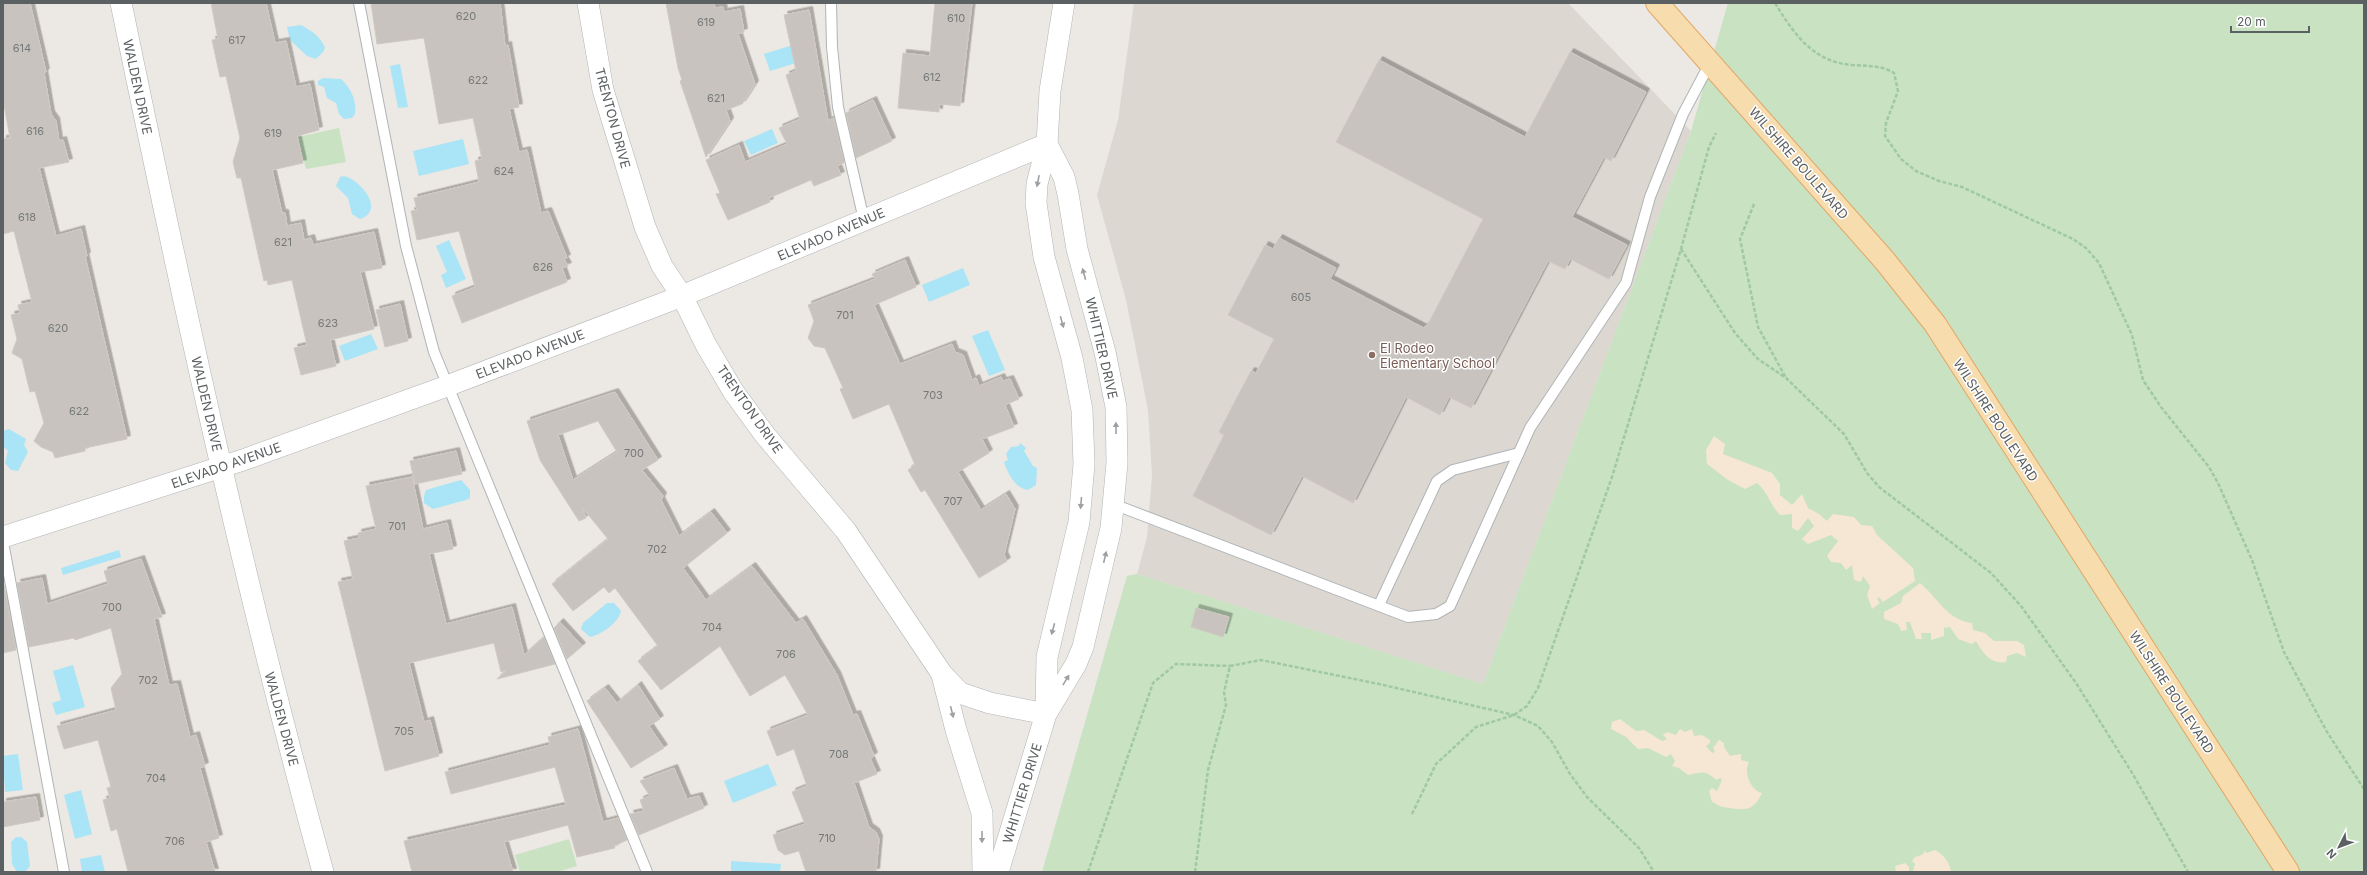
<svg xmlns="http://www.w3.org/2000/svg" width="2367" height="875" font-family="Inter,sans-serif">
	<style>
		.education { fill: #dcd8d1 }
		.green { fill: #c8e2c2 }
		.sand { fill: #f6e7d4 }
		.water { fill: #a9e5f6 }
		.building { fill: #c8c3bf; stroke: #d0c9c2; fill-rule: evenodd; filter: url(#shadow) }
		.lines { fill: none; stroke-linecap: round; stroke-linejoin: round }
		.lane-casing { stroke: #b0b4b7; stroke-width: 12 }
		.street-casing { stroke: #b0b4b7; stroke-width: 22 }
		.primary-casing { stroke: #e3a565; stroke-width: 24 }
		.path { stroke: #a0c9a2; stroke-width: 2.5; stroke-dasharray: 4 2; stroke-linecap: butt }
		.lane { stroke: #fff; stroke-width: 10 }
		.street { stroke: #fff; stroke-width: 21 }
		.primary { stroke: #f7dcae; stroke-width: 22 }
		.oneway { fill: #9da0a1 }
		.education-dot { fill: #8d6e63; stroke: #fff; stroke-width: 1.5 }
		.labels { text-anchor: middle; stroke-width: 3; stroke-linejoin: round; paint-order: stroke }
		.number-label { font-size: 11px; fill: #767979 }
		.street-label { font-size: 13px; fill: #5b6062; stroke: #fff }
		.education-label { font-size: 13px; fill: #785e54; stroke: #fff; text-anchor: start }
	</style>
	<defs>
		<filter id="shadow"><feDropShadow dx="3.5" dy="-3.5" stdDeviation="0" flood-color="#0004"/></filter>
	</defs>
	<rect width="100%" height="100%" fill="#ece8e3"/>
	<!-- education -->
	<path class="education" d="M 1134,3 L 1568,3 L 1691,131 L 1483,684 L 1137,574 L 1147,537 L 1152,476 L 1148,410 L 1126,300 L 1097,195 L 1118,120 Z"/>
	<!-- green -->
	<g class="green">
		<path d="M 1728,3 L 2364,3 L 2364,872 L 1042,872 L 1127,576 L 1137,574 L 1483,684 L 1691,131 Z"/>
		<path d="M 339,128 L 346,162 L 306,169 L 298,137 Z"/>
		<path d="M 569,839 L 577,866 L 557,872 L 520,872 L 515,855 Z"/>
	</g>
	<!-- sand -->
	<g class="sand">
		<path d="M 1714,436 L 1725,444 L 1723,454 L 1772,473 L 1780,484 L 1780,495 L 1792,505 L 1802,494 L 1808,508 L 1819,514 L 1827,521 L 1833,514 L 1854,517 L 1861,525 L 1872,526 L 1877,535 L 1913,568 L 1915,581 L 1883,602 L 1879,597 L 1877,599 L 1880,603 L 1872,609 L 1867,595 L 1870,586 L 1863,576 L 1861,582 L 1854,580 L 1852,565 L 1846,570 L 1841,563 L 1831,562 L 1827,556 L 1838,541 L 1831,535 L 1808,544 L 1802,539 L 1814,526 L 1808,518 L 1798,531 L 1792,528 L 1792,514 L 1780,515 C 1770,505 1768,492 1757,483 L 1745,489 L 1728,480 L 1707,464 L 1706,450 Z"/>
		<path d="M 1920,583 C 1938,598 1947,620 1972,623 L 1973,630 L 1985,633 L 1994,641 L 2017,641 L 2024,645 L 2026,657 L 2017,653 L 2007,656 L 2006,662 C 1991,665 1982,652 1976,641 L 1972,644 L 1958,639 L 1950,627 L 1944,628 L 1944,636 L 1931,640 L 1931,633 L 1921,633 L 1922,639 L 1916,639 L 1910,622 L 1906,622 L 1907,630 L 1901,631 L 1898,624 L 1884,619 L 1884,612 L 1901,603 L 1903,596 Z"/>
		<path d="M 1620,719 L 1636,731 L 1644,730 L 1662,741 L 1667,739 L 1663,735 L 1667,732 L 1676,735 L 1680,729 L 1685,732 L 1692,729 L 1694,736 L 1702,735 L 1710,740 L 1710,743 L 1706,746 L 1712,753 L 1715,752 L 1713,747 L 1716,745 L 1717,742 L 1719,740 L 1724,743 L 1724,747 L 1730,756 L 1741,754 L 1741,760 L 1749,762 C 1743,772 1751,791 1762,793 C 1753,813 1743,810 1723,807 C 1718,806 1716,803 1712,802 L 1709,791 L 1712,788 L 1717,791 L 1722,780 L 1720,778 L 1717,780 C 1704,771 1706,771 1688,775 L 1679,768 L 1672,766 L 1675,761 L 1671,754 L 1666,757 L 1648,748 L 1638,749 L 1626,737 L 1611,729 L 1612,722 Z"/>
		<path d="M 1935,850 C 1945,856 1949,861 1951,872 L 1896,872 L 1895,866 L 1905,863 L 1909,867 L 1909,872 L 1913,872 L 1915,864 L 1912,861 L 1915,857 L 1922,855 L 1925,851 L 1927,853 Z"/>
	</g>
	<!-- water -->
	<g class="water">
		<path d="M 301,25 C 312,31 320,36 325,48 L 323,52 L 316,59 L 307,56 L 290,40 L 287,27 Z"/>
		<path d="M 809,40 L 815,57 L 770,71 L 764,54 Z"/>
		<path d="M 400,64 L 408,107 L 398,108 L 390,66 Z"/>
		<path d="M 323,78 L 341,79 C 351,88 357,101 355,114 L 352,118 L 344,119 L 339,114 L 336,103 L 327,98 L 324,87 L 318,85 L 318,81 Z"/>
		<path d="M 772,129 L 778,143 L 751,155 L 744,141 Z"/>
		<path d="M 463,139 L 469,164 L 419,176 L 413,151 Z"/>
		<path d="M 344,176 C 361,180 386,211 360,219 L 352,214 L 348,198 L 336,186 L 340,177 Z"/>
		<path d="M 449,240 L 466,279 L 446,288 L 441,275 L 447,272 L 436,246 Z"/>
		<path d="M 963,268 L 970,285 L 929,302 L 922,285 Z"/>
		<path d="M 988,330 L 1005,370 L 989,376 L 972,336 Z"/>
		<path d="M 371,334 L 378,349 L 345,361 L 339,346 Z"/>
		<path d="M 9,429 L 26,439 L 24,445 L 28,452 L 18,471 L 11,470 L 5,463 L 8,451 L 3,446 L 3,431 Z"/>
		<path d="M 1020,443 L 1026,448 L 1024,451 L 1033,466 L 1037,468 L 1036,485 L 1028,490 C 1015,488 1008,474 1004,462 L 1008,460 L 1006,454 L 1011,447 L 1019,446 Z"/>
		<path d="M 461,480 L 470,490 L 470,498 L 466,500 L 433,509 L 424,503 L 424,496 L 426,490 Z"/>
		<path d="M 119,550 L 121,557 L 63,575 L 61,568 Z"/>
		<path d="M 607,603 L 614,603 L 621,611 C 619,622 601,635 590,637 L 581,629 L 583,623 Z"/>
		<path d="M 73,665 L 85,707 L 56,715 L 52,703 L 61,700 L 53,671 Z"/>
		<path d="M 18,754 L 23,790 L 5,792 L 3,756 Z"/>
		<path d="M 768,764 L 777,785 L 733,803 L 724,781 Z"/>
		<path d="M 81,790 L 92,834 L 75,839 L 64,795 Z"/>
		<path d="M 16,837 L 21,837 L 27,842 L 30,866 L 25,872 L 17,872 L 12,864 L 11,842 Z"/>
		<path d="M 101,855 L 105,872 L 82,872 L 80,859 Z"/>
		<path d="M 731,861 L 781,864 L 780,872 L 731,872 Z"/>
	</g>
	<!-- building -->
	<g class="building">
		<path d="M 3,3 L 30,3 L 46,72 L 44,73 L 51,114 L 56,121 L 59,141 L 63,140 L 69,162 L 39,168 L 56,236 L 81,229 L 87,256 L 85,256 L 127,439 L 85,448 L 85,451 L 55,458 L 53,452 L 41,447 L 34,441 L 44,423 L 35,391 L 30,392 L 22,359 L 12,353 L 17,339 L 11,315 L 20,313 L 18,305 L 32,302 L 14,231 L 3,234 L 3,139 L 10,138 L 3,100 Z"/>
		<path d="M 211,3 L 266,3 L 275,43 L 286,41 L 296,87 L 310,84 L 319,130 L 297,136 L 303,163 L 272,170 L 282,213 L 285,213 L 287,226 L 301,223 L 304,240 L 311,238 L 313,245 L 374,232 L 382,268 L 360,272 L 374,329 L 330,340 L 336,366 L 301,375 L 294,348 L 307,345 L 292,280 L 268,285 L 267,280 L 264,281 L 241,178 L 237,178 L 233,162 L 240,138 L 226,76 L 220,77 L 212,40 L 218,39 Z"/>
		<path d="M 371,3 L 500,3 L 505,46 L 508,45 L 519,107 L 509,109 L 519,152 L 527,150 L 541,213 L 548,211 L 567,258 L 564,259 L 568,266 L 562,268 L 567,282 L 462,323 L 452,296 L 475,287 L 459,231 L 417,240 L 411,211 L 417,210 L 414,198 L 479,182 L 475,161 L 482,159 L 473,118 L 439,124 L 424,38 L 377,44 Z"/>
		<path d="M 666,3 L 714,3 L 715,8 L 723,7 L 724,12 L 740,9 L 744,32 L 738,34 L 755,84 L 742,104 L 726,110 L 730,121 L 706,157 L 680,81 L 682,80 L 678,68 Z"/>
		<path d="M 935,3 L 972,3 L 960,106 L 939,104 L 939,112 L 898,108 L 903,53 L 930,56 Z"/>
		<path d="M 809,10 L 828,121 L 834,118 L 844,163 L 837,166 L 841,175 L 814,186 L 811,180 L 769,198 L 770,202 L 728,220 L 716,194 L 720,193 L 706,160 L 739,145 L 745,162 L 787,144 L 779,128 L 800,119 L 786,75 L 796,71 L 784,15 Z"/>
		<path d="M 1570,52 L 1646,92 L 1611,161 L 1604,157 L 1572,217 L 1627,245 L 1609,279 L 1570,259 L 1565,269 L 1548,261 L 1471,408 L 1449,397 L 1440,415 L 1406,397 L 1353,503 L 1302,476 L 1271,535 L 1193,496 L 1224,435 L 1219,432 L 1234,403 L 1251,371 L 1256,373 L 1274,339 L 1228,315 L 1265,245 L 1273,249 L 1279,238 L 1336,268 L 1330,279 L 1424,328 L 1426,325 L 1427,326 L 1483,219 L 1336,142 L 1379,60 L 1525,137 Z"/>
		<path d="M 873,100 L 892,141 L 856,158 L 846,113 Z"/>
		<path d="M 905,260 L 916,287 L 874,305 L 900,364 L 952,344 L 955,352 L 963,355 L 972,380 L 976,378 L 979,386 L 1001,377 L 1003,381 L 1010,379 L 1019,399 L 1005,405 L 1014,427 L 982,439 L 989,453 L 958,472 L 981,510 L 1006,494 L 1015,509 L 1004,555 L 1007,561 L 979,578 L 925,490 L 921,492 L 908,470 L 915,465 L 889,404 L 853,419 L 840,389 L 843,388 L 825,348 L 814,346 L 808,338 L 814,321 L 808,305 L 875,279 L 872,274 Z"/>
		<path d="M 400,304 L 408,341 L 385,347 L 376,310 Z"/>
		<path d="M 615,392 L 658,460 L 642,470 L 663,496 L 661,500 L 679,536 L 711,512 L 727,533 L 683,568 L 706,600 L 752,566 L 796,623 L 803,619 L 837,675 L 853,715 L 857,714 L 874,756 L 870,758 L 877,774 L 854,783 L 869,827 L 876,832 L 879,839 L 876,872 L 806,872 L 799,851 L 785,855 L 778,850 L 773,835 L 805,824 L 792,792 L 807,786 L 794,749 L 777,756 L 767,731 L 808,715 L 785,675 L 750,696 L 720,646 L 661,690 L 638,661 L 658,646 L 615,588 L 609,593 L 604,587 L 573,611 L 552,584 L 608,539 L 582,507 L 586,518 L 579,521 L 540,460 L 527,421 ZM 598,421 L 617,452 L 573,480 L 558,435 Z"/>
		<path d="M 456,451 L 462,474 L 415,484 L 410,461 Z"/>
		<path d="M 412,477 L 423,529 L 447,523 L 453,549 L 429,554 L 446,624 L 512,607 L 524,655 L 544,637 L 555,664 L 497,679 L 507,670 L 501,672 L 494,643 L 409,663 L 424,722 L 430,720 L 439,756 L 385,771 L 338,582 L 353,579 L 344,541 L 359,538 L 358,533 L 376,529 L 366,486 Z"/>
		<path d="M 141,559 L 162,617 L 154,619 L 169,685 L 177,684 L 190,737 L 196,735 L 205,766 L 200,768 L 219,838 L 206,842 L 215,872 L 128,872 L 117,829 L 111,831 L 103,800 L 110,798 L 107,788 L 111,787 L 98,740 L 64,749 L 57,726 L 116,710 L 111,688 L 122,674 L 111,628 L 75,640 L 74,638 L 29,647 L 17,583 L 42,578 L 47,604 L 108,584 L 104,571 Z"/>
		<path d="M 4,585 L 16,650 L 3,653 L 3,586 Z"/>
		<path d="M 1196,608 L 1229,617 L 1223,637 L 1191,627 Z"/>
		<path d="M 560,622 L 582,646 L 567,659 L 554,628 Z"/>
		<path d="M 638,685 L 660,719 L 649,726 L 664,748 L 631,768 L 587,701 L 605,688 L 617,703 Z"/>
		<path d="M 578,729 L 603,822 L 618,818 L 627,840 L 614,846 L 615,848 L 577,857 L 568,825 L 504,842 L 513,872 L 412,872 L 404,841 L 566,805 L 555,767 L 451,794 L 445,772 L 550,745 L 548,737 Z"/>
		<path d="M 674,768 L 687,799 L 699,796 L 704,808 L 639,835 L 630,814 L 644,811 L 640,800 L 650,796 L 640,781 Z"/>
		<path d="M 36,797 L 40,820 L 3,827 L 3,802 Z"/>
	</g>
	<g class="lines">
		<defs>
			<g id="lane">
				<path d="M 359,3 L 406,246 L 434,352 L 647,872"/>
				<path d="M 831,3 L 832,47 L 838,107 L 864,220"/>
				<path d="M 1113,504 L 1408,617 L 1436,614 L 1450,606 L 1530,428 L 1626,283 L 1650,197 L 1683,114 L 1710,63"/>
				<path d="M 3,542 L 64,872"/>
				<path d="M 1379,605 L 1437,481 L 1453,470 L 1519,453"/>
			</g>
			<g id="street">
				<path d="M 121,3 C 181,294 244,585 323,872"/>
				<path d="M 588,3 L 603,90 L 645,227 L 662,266 L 682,296 L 706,345 L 733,391 L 765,435 L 846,531 L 942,674 L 960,693 L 990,703 L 1046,714"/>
				<path d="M 3,537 L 243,460 L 447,386 L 682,296 L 1047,144"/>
				<path d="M 942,675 L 956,730 L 982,813 L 983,872"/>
				<path d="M 1046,713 L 1047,657 L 1079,522 L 1084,464 L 1082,410 L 1072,358 L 1044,257 L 1036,203 L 1037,184 L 1047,144 L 1050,91 L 1064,3"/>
				<path d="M 998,872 L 1046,714 L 1076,664 L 1083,647 L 1111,528 L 1117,463 L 1116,407 L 1105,352 L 1077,249 L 1068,194 L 1064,177 L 1047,144"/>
			</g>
			<path id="primary" d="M 1657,3 L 1885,261 L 1935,324 L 2288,872"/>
		</defs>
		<!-- lane casing -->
		<use href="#lane" class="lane-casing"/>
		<!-- street casing -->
		<use href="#street" class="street-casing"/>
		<!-- primary casing -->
		<use href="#primary" class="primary-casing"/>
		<!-- path -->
		<g class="path">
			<path d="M 1775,3 C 1794,34 1813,62 1852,65 C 1867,66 1881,65 1894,73 L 1898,91 L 1886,123 L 1885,136 L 1901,159 L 1916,171 L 1939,181 L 1962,187 L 2073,239 L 2086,248 L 2099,263 L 2132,335 L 2143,380 L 2161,407 L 2209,467 L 2218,483 L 2252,560 L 2284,652 L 2327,732 L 2364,789"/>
			<path d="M 1754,204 L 1740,239 L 1758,327 L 1786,378"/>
			<path d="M 1681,249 L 1735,333 L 1758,359 L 1786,378 L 1844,434 L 1867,473 L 1879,487 L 1991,573 L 2021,606 L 2076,683 L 2134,776 L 2188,872"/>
			<path d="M 1412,814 L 1436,764 L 1476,727 L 1514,715 L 1527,706 L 1538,688 L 1612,477 L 1681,249 L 1709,147 L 1716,133"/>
			<path d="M 1088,872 L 1153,683 L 1176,664 L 1230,666"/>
			<path d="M 1195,872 L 1208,770 L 1226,705 L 1224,692 L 1230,666 L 1261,660 L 1379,684 L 1514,715 L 1538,726 L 1552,742 L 1570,774 L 1587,797 L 1639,848 L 1654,872"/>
		</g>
		<!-- lane -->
		<use href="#lane" class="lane"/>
		<!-- street -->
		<use href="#street" class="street"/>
		<!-- primary -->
		<use href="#primary" class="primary"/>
	</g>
	<!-- one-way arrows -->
	<defs><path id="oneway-solid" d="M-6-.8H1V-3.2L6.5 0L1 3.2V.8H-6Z"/></defs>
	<g class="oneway">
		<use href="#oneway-solid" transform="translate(1038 181) rotate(101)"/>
		<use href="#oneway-solid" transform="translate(1084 274) rotate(-105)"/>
		<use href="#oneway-solid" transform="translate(1062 322) rotate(74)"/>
		<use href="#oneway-solid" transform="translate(1116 428) rotate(-91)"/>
		<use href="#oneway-solid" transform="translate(1081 503) rotate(95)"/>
		<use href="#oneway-solid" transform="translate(1105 557) rotate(-77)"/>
		<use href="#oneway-solid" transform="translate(1053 629) rotate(105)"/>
		<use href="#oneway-solid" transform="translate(1066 680) rotate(-59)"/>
		<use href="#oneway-solid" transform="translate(952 712) rotate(76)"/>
		<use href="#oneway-solid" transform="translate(982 837) rotate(90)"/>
	</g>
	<!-- markers -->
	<circle class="education-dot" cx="1372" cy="355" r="4"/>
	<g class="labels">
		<!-- number labels -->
		<g class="number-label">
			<text x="466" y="20">620</text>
			<text x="956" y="22">610</text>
			<text x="706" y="26">619</text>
			<text x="237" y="44">617</text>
			<text x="22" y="52">614</text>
			<text x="932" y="81">612</text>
			<text x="478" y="84">622</text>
			<text x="716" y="102">621</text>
			<text x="35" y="135">616</text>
			<text x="273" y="137">619</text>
			<text x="504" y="175">624</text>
			<text x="27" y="221">618</text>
			<text x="283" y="246">621</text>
			<text x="543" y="271">626</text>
			<text x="1301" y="301">605</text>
			<text x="845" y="319">701</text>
			<text x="328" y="327">623</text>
			<text x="58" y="332">620</text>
			<text x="933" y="399">703</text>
			<text x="79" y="415">622</text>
			<text x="634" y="457">700</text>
			<text x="953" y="505">707</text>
			<text x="397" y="530">701</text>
			<text x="657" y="553">702</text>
			<text x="112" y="611">700</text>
			<text x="712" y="631">704</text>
			<text x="786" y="658">706</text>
			<text x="148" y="684">702</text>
			<text x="404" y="735">705</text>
			<text x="839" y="758">708</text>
			<text x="156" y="782">704</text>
			<text x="827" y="842">710</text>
			<text x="175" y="845">706</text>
		</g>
		<!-- street labels -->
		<g class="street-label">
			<text transform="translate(138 87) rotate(78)" y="5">WALDEN DRIVE</text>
			<text transform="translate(613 118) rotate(75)" y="5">TRENTON DRIVE</text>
			<text transform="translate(1799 163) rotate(49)" y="5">WILSHIRE BOULEVARD</text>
			<text transform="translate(831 234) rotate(-23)" y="5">ELEVADO AVENUE</text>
			<text transform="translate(1102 348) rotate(77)" y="5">WHITTIER DRIVE</text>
			<text transform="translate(530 354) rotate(-21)" y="5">ELEVADO AVENUE</text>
			<text transform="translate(207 404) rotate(77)" y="5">WALDEN DRIVE</text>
			<text transform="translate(750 409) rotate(55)" y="5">TRENTON DRIVE</text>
			<text transform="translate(1996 420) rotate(57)" y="5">WILSHIRE BOULEVARD</text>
			<text transform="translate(226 465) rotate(-19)" y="5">ELEVADO AVENUE</text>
			<text transform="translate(2172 692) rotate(57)" y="5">WILSHIRE BOULEVARD</text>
			<text transform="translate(282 719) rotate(75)" y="5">WALDEN DRIVE</text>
			<text transform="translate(1022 793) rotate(-73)" y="5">WHITTIER DRIVE</text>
		</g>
		<!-- education labels -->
		<g class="education-label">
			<text x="1380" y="353">El Rodeo<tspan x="1380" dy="15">Elementary School</tspan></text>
		</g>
	</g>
	<!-- border -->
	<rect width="2367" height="875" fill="none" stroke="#5b6062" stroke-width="8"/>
	<!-- north arrow -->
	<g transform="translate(2339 847) rotate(228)" stroke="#ffffff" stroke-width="3" paint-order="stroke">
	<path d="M0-3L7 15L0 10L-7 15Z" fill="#5b6062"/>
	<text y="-6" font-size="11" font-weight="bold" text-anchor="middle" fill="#5b6062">N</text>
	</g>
	<!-- scale -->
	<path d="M2231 26v6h78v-6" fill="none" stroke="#5b6062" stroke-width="2"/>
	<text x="2237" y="26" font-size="12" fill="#5b6062" stroke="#ffffff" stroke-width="3" paint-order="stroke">20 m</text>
</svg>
